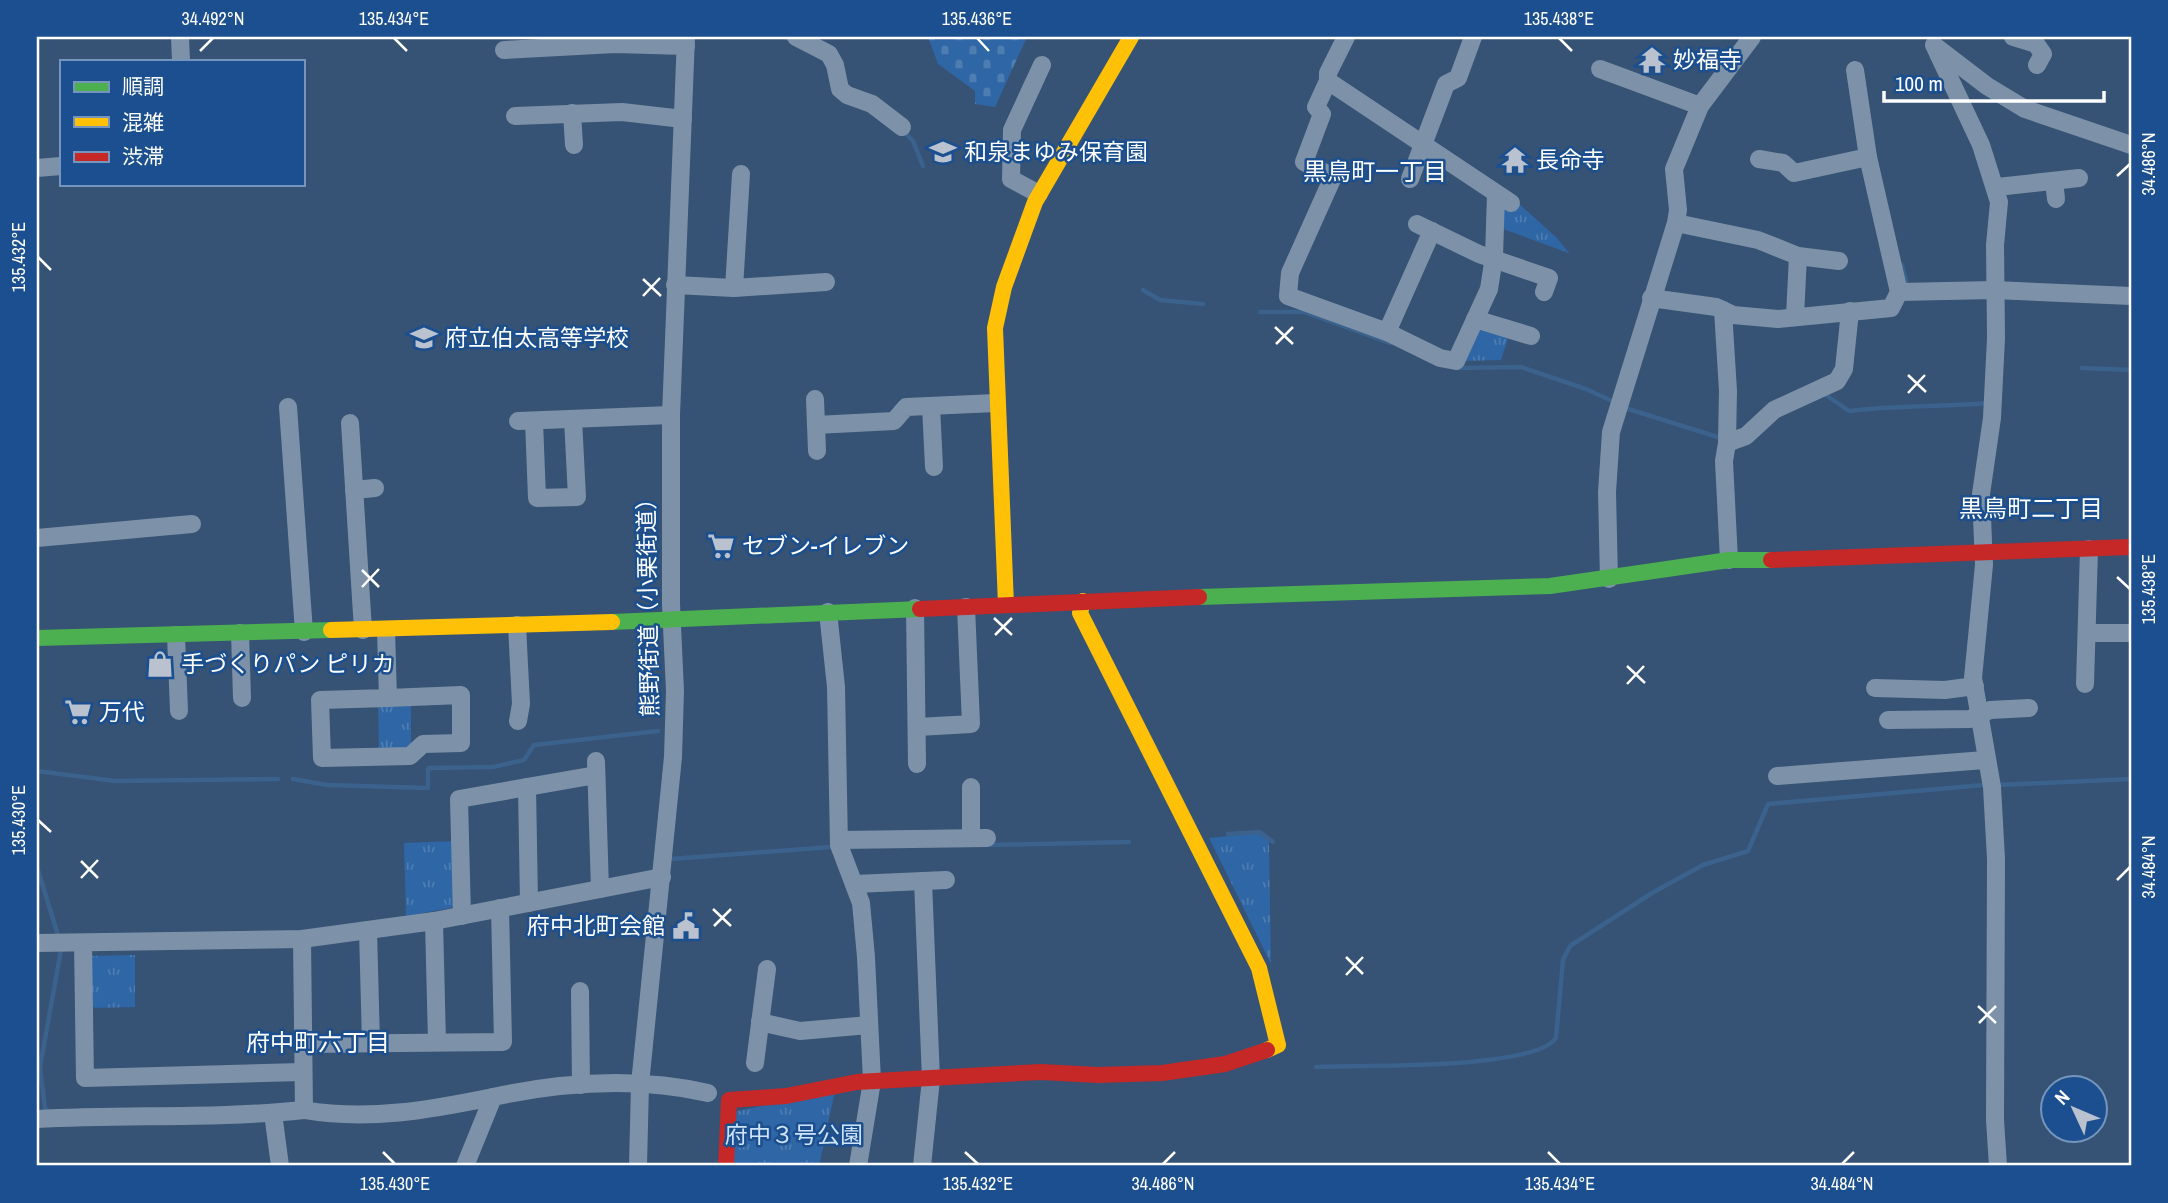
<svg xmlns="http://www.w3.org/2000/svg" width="2168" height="1203" font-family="'Archivo Narrow','Noto Sans JP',sans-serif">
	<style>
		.cemetery { fill: url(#cemetery-stones) }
		.park { fill: url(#park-tufts) }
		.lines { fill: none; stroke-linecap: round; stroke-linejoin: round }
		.stream { stroke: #3b618d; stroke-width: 4.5 }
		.street { stroke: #7d92a8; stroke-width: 18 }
		.fast { stroke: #4caf50; stroke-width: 16 }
		.slow { stroke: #ffc107; stroke-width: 16 }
		.jam { stroke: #c62828; stroke-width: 16 }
		.ticks { fill: none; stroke: #fff; stroke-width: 2.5 }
		.labels { text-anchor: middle; stroke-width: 5; stroke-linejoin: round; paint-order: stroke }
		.poi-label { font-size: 23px; fill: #fff; stroke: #1b4f8f; text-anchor: start }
		.street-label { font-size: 23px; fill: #fff; stroke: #1b4f8f }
		.park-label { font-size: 23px; fill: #cfe3fa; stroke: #1b4f8f }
		.neighbourhood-label { font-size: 24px; fill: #fff; stroke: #1b4f8f }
		.neatline { fill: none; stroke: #fff; stroke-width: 2.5 }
		.ticks-label { font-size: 18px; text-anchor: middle; fill: #fff }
	</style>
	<defs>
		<pattern id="cemetery-stones" width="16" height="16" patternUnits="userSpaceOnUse" patternTransform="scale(1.75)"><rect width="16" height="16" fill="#2f66a5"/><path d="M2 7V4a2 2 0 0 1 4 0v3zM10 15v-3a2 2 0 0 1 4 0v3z" fill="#4e7db2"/></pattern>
		<pattern id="park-tufts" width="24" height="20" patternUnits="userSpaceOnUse" patternTransform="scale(1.75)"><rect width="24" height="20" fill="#2f66a5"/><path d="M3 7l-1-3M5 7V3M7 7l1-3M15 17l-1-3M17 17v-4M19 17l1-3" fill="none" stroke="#4e7db2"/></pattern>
	</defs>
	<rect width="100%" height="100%" fill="#365274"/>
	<!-- cemetery -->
	<path class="cemetery" d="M 928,37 L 1027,37 L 995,107 L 975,104 L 975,91 L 938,64 Z"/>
	<!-- park -->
	<g class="park">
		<path d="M 1516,201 L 1557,238 L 1569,253 L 1503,229 L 1503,208 Z"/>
		<path d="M 1484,328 L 1505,334 L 1508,339 L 1501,360 L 1464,361 L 1478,330 Z"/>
		<path d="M 378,703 L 411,703 L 411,746 L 407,750 L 379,751 Z"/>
		<path d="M 1261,833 L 1269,840 L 1271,964 L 1209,838 Z"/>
		<path d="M 453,841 L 455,904 L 451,908 L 406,916 L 404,843 Z"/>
		<path d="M 135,955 L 135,1007 L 95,1008 L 90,1004 L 89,956 Z"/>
		<path d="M 835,1091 L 819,1166 L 729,1166 L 733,1112 Z"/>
	</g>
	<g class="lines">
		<!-- stream -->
		<g class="stream">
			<path d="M 783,37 L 793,41"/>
			<path d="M 903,131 L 913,141 L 923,166"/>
			<path d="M 1902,265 L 1907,285"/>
			<path d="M 1143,290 L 1160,300 L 1203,304"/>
			<path d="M 1260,312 L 1304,312 L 1390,343"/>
			<path d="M 1456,368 L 1521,367 L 1586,389 L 1616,403"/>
			<path d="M 2082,368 L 2131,370"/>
			<path d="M 1823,393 L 1849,411 C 1895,405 1942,407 1989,403"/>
			<path d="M 1622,407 L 1724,439"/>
			<path d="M 37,771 L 115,781 L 278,779"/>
			<path d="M 293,779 L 327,785 L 428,788 L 428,768 L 493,767 L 524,760 L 534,745 L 658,731"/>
			<path d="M 1998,785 L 2131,779"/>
			<path d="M 1228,834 L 1260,832 L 1273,842"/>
			<path d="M 987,845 L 1129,842"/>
			<path d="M 671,859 L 830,847"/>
			<path d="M 37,867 L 58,935"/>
			<path d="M 1316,1067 C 1360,1065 1534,1070 1556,1038 L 1563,960 L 1570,946 L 1652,893 L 1703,865 L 1748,851 L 1768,804 L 1984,785"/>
			<path d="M 49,1111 L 45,1109 L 40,1067 L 61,950"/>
		</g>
		<!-- street -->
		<g class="street">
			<path d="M 180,37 L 181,61"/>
			<path d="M 796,37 L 829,54 L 835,65 L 840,89 L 847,95 L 872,104 L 902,127"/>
			<path d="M 1346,37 L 1328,73 L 1328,81 L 1511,203"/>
			<path d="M 2013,37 L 2036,44 L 2043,54 L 2037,65"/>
			<path d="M 1934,45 L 1981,145 L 1999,202 L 1995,245 L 1996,338 L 1992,418 L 1981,494 L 1984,565 L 1973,678 L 1992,787 L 1996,859 L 1995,1120 L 1998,1166"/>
			<path d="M 1936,47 L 1987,86 L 2025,109 L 2131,145"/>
			<path d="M 504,50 L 615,44 L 686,46"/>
			<path d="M 1600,69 L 1700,106"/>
			<path d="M 1855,70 L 1868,157 L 1899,292 L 1994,290 L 2131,296"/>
			<path d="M 1328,81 L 1316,107 L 1322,114 L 1304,162 L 1333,177 L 1290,273 L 1288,296 L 1387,332 L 1440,358 L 1456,361 L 1489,289 L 1494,257 L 1496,194"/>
			<path d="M 572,113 L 574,145"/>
			<path d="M 515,116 L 622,112 L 683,119"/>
			<path d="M 1759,159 L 1783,163 L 1794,173 L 1868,157"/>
			<path d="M 37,168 L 61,166"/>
			<path d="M 1410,179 L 1446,84 L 1458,78 L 1473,37"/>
			<path d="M 2054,181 L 2056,199"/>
			<path d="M 1997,187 L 2079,178"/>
			<path d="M 1039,194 L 1011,179 L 1012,130 L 1042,65"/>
			<path d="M 1676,223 L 1758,240 L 1798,256"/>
			<path d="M 1417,224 L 1479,254 L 1549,278 L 1544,292"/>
			<path d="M 675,285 L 734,288 L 826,282"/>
			<path d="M 734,288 L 741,174"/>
			<path d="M 1651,298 L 1716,307 L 1733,315 L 1778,319 L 1891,308 L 1899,292"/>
			<path d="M 1723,310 L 1728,391 L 1727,443"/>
			<path d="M 1795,316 L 1798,256 L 1839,261"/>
			<path d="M 1475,319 L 1531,336"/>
			<path d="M 1387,332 L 1432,231"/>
			<path d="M 815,399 L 817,451"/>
			<path d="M 931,406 L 934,467"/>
			<path d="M 288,407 L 304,632"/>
			<path d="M 518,421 L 671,415"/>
			<path d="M 534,421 L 537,498 L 577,497 L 573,419"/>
			<path d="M 350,423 L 363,630"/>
			<path d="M 816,425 L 894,421 L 906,407 L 996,403"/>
			<path d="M 354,490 L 375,488"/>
			<path d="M 37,538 L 192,524"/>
			<path d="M 1729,560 L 1724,461 L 1727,443 L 1746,436 L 1774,410 L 1837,381 L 1844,369 L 1850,311"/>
			<path d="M 1609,579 L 1607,492 L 1611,432 L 1676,223 L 1678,210 L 1674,169 L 1700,106 L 1752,37"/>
			<path d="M 915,608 L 917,764"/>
			<path d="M 828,612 L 836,687 L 839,845 L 861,903 L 866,957 L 872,1081 L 858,1166"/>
			<path d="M 517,625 L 521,704 L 518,721"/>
			<path d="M 386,630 L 388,698 L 320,700 L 322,758 L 410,756 L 423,744 L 461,743 L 461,695 L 388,698"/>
			<path d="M 240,633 L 242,698"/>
			<path d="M 2087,633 L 2131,633"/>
			<path d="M 176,635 L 179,711"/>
			<path d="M 2085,684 L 2089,549"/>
			<path d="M 1875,688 L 1945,690 L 1975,686"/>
			<path d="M 1888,720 L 1970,719 L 1990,710 L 2029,708"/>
			<path d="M 918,727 L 971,724 L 966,607"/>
			<path d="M 596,761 L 600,889"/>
			<path d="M 1777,776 L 1985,760"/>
			<path d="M 527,787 L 529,903"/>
			<path d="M 971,787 L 971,838"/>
			<path d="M 839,840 L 987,838"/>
			<path d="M 855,884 L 946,880"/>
			<path d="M 462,916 L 459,799 L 596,775"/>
			<path d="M 434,921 L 437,1042"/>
			<path d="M 368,930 L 371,1043"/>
			<path d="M 302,939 L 304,1110 C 368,1121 430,1110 493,1097"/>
			<path d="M 37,943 L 302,939 L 434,921 L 662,877"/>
			<path d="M 83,943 L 85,1078 L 302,1072"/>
			<path d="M 580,991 L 581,1085"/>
			<path d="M 760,1022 L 800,1031 L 869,1025"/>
			<path d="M 302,1044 L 503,1042 L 500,908"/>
			<path d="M 755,1063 L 767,969"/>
			<path d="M 273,1113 L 280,1166"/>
			<path d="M 37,1119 C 126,1114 215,1119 304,1110"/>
			<path d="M 465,1166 L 493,1097 C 563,1082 638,1077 708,1093"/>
			<path d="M 638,1166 L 640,1084 L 673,757 L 675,691 L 671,604 L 671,415 L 686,37"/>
			<path d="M 922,1166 L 931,1079 L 923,881"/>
		</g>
		<!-- fast -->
		<g class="fast">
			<path d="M 1199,597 L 1550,586 L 1729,560 L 1771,560"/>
			<path d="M 612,622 L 920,609"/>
			<path d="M 37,638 L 331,630"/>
		</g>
		<!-- slow -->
		<g class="slow">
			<path d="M 1083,601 L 1080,613 L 1259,968 L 1278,1045 L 1267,1050"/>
			<path d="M 1006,605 L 995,328 L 1004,287 L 1035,202 L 1131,37"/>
			<path d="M 331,630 L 612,622"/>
		</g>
		<!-- jam -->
		<g class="jam">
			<path d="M 1771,560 L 2131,547"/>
			<path d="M 920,609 L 1199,597"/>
			<path d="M 726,1166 L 729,1100 L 786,1096 L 857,1082 L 1041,1072 L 1098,1075 L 1162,1073 L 1225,1064 L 1267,1050"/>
		</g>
	</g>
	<!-- ticks -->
	<path class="ticks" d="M 394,38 L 407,51M 977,38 L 989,51M 1559,38 L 1572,51M 200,51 L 213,38M 2117,176 L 2130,164M 38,257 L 51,270M 643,279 L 661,296M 643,296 L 660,278M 1275,327 L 1293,344M 1276,344 L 1293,327M 1908,375 L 1926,392M 1908,393 L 1925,375M 362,570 L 379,587M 2117,577 L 2130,589M 362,587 L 379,569M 994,618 L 1012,635M 995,635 L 1012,618M 1627,666 L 1645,683M 1627,684 L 1644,666M 38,820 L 51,832M 81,861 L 98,878M 81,878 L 98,860M 2117,880 L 2130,867M 713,909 L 731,926M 714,926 L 731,909M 1346,957 L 1363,974M 1346,975 L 1363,957M 1978,1006 L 1996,1023M 1979,1023 L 1996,1006M 383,1152 L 395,1164M 965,1152 L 978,1164M 1548,1152 L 1560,1164M 1163,1164 L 1175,1152M 1842,1164 L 1854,1152"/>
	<!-- icons -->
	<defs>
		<symbol id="temple-bare" viewBox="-9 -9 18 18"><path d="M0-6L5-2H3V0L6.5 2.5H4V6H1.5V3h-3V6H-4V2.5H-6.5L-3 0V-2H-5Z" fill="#b9c2ce" stroke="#1b4f8f" stroke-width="2.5" paint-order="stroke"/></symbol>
		<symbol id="school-bare" viewBox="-9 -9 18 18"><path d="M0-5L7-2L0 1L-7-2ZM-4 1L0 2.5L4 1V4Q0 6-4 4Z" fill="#b9c2ce" stroke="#1b4f8f" stroke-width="2.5" paint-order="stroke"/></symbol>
		<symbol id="supermarket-bare" viewBox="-9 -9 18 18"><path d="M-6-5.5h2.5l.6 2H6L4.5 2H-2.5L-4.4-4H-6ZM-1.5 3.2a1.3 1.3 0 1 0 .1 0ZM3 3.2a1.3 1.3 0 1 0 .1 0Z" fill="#b9c2ce" stroke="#1b4f8f" stroke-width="2.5" paint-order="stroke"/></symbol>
		<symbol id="shop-bare" viewBox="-9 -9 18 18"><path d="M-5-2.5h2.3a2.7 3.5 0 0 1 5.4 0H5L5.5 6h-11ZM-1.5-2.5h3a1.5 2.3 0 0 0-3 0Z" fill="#b9c2ce" stroke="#1b4f8f" stroke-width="2.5" paint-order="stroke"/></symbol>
		<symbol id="civic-bare" viewBox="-9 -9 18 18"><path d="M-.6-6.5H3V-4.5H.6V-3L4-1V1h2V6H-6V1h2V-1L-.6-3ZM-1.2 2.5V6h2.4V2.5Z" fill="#b9c2ce" stroke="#1b4f8f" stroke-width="2.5" paint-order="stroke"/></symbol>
	</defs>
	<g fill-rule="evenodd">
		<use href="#temple-bare" x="1633" y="41" width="38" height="38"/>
		<use href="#school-bare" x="924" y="133" width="38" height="38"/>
		<use href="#temple-bare" x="1496" y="141" width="38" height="38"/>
		<use href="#school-bare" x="405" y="319" width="38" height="38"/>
		<use href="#supermarket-bare" x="702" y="527" width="38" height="38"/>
		<use href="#shop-bare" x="141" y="645" width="38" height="38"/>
		<use href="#supermarket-bare" x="59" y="693" width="38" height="38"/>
		<use href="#civic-bare" x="667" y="907" width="38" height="38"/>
	</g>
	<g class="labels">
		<!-- poi labels -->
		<g class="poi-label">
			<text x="1673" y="68">妙福寺</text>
			<text x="964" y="160">和泉まゆみ保育園</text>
			<text x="1536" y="168">長命寺</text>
			<text x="445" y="346">府立伯太高等学校</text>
			<text x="742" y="554">セブン-イレブン</text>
			<text x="181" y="672">手づくりパン ピリカ</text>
			<text x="99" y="720">万代</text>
			<text x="665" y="934" text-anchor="end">府中北町会館</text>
		</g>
		<!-- street labels -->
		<g class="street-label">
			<text transform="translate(648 602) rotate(-91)" y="8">熊野街道（小栗街道）</text>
		</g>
		<!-- park labels -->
		<g class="park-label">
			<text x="794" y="1143">府中３号公園</text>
		</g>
		<!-- neighbourhood labels -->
		<g class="neighbourhood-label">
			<text x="1375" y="180">黒鳥町一丁目</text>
			<text x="2031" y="517">黒鳥町二丁目</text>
			<text x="318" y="1051">府中町六丁目</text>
		</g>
	</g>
	<!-- border -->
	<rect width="2168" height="1203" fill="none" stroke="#1b4f8f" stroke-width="77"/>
	<!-- legend -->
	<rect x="60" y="60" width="245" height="126" fill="#1b4f8f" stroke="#7695bc" stroke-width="2"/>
	<rect x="74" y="82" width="35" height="10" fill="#4caf50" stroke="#7695bc" stroke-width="2"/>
	<text x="122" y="94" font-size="21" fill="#ffffff">順調</text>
	<rect x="74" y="117" width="35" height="10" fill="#ffc107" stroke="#7695bc" stroke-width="2"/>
	<text x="122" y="130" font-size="21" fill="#ffffff">混雑</text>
	<rect x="74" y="152" width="35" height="10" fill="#c62828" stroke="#7695bc" stroke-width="2"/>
	<text x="122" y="164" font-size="21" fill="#ffffff">渋滞</text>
	<!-- north arrow -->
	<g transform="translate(2074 1109) rotate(314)"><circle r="33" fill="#1b4f8f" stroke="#7695bc" stroke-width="2"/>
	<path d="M0-5L12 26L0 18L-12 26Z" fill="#b9c2ce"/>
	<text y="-10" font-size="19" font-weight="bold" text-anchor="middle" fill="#ffffff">N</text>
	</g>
	<!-- scale -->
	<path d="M1884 91v10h220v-10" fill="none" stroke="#ffffff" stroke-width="3.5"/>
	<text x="1895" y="91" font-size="21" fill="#ffffff" stroke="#1b4f8f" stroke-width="5" paint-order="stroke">100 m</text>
	<rect x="38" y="38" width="2092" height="1126" class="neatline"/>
	<g class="ticks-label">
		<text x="213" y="25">34.492°N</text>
		<text x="394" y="25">135.434°E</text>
		<text x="977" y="25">135.436°E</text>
		<text x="1559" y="25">135.438°E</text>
		<text transform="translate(2149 164) rotate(-90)" y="6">34.486°N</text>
		<text transform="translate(19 257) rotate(-90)" y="6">135.432°E</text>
		<text transform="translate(2149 589) rotate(-90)" y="6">135.438°E</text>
		<text transform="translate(19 820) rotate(-90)" y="6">135.430°E</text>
		<text transform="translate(2149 867) rotate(-90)" y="6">34.484°N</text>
		<text x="395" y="1190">135.430°E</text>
		<text x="978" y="1190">135.432°E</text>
		<text x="1163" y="1190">34.486°N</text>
		<text x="1560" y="1190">135.434°E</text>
		<text x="1842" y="1190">34.484°N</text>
	</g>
</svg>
